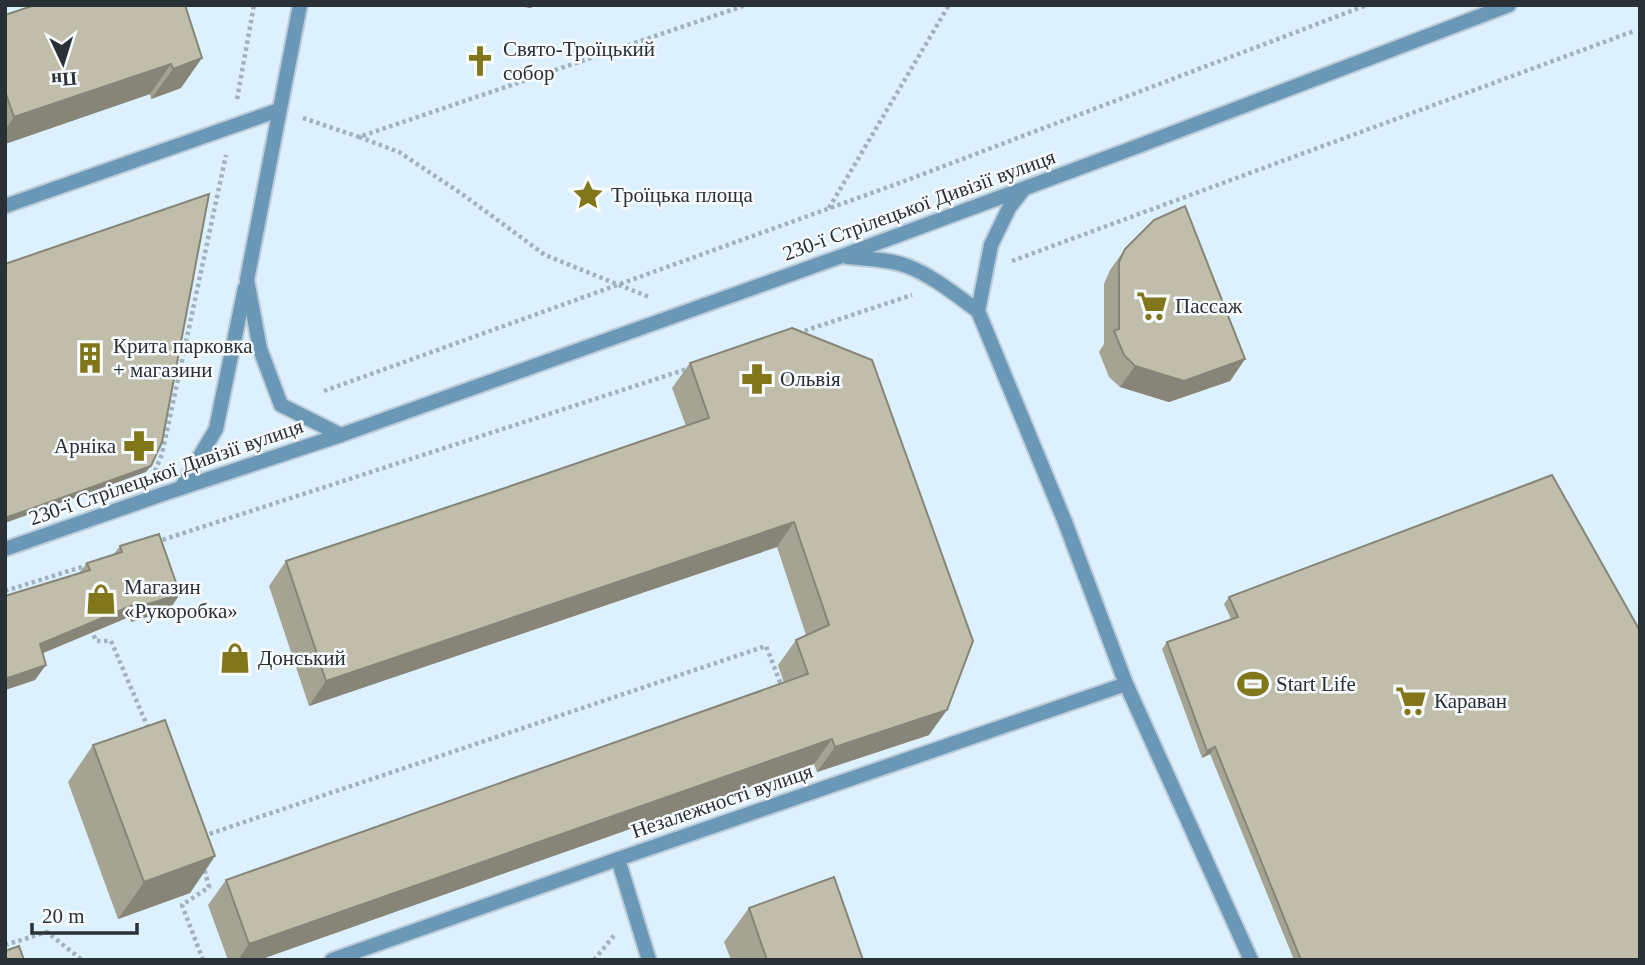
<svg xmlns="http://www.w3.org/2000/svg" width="1645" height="965" font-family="'Times New Roman',serif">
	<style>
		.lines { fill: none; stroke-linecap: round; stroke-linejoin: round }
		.service-casing { stroke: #bccdda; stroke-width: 18 }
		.minor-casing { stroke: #bccdda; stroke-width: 18 }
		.tertiary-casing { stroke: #bccdda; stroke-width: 18 }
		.path { stroke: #a2b2bd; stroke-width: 4.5; stroke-dasharray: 3.5 3.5; stroke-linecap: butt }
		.service { stroke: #6b98b6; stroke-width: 14 }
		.minor { stroke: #6b98b6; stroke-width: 14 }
		.tertiary { stroke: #6b98b6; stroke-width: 14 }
		.wall { fill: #a5a392 }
		.shaded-wall { fill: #868577 }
		.building { fill: #c0beaa; stroke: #868577; stroke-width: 2 }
		.labels { text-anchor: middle; stroke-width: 5; stroke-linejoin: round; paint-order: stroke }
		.poi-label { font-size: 21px; fill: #293036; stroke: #f7fbfd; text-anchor: start }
		.street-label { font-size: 21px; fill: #293036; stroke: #f7fbfd }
	</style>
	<rect width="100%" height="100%" fill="#dcf0fe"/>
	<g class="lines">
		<defs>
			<g id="service">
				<path d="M 5,206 L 279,110"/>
				<path d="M 618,859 L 649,960"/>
			</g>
			<path id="minor" d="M 332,960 L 618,859 L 1126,684"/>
			<g id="tertiary">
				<path d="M 300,5 L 247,280 L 260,349 L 281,405 L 341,435"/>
				<path d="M 1023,190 L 1009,208 L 991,245 L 978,311 L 1065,522 L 1126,684 L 1251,960"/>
				<path d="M 847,257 C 867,259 889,259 907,266 C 933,276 956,295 978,311"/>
				<path d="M 181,488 L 216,429 L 245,288"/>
				<path d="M 5,549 L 163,494 L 341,435 L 842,256 L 1133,148 L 1509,5"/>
			</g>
		</defs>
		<!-- service casing -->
		<use href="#service" class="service-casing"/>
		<!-- minor casing -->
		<use href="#minor" class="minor-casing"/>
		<!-- tertiary casing -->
		<use href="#tertiary" class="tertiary-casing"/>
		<!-- path -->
		<g class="path">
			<path d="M 237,99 L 254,5"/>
			<path d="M 303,118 L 359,137 L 746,5"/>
			<path d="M 359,137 L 399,152 L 462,194 L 545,255 L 649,297"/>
			<path d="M 829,208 L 949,5"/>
			<path d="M 1012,261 L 1634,31"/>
			<path d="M 798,333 L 912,295"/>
			<path d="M 324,391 L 902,182 L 1367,5"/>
			<path d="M 155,471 L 162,454 L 226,155"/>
			<path d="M 156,542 L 690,368"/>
			<path d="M 5,591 L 88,565"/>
			<path d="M 91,629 L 96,641 L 111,641 L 149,730"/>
			<path d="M 203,836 L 766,646 L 782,687"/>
			<path d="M 5,945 L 47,932 L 82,960"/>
			<path d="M 203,960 L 182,905 L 209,887 L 204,868"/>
			<path d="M 594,960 L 616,933"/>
		</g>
		<!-- service -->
		<use href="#service" class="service"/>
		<!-- minor -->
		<use href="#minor" class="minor"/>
		<!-- tertiary -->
		<use href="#tertiary" class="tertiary"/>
	</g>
	<!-- wall -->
	<g class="wall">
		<path d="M 185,5 L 181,88 L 151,99 L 150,94 L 5,144 L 5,15 Z"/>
		<path d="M 1125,249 L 1245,359 L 1230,381 L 1169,402 L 1120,387 L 1109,377 L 1099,352 L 1104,344 L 1104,284 L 1110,270 Z"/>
		<path d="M 792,328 L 929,735 L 817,772 L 814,764 L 259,960 L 228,960 L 208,905 L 226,880 L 784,683 L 778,665 L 796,640 L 806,635 L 777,547 L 309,706 L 269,586 L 286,561 L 496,491 L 686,426 L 672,388 L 690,363 Z"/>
		<path d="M 120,546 L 180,594 L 169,610 L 131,622 L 129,617 L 42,653 L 35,680 L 5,690 L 5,596 L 79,573 L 87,563 L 113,555 Z"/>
		<path d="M 1229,597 L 1640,960 L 1294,960 L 1210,754 L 1202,758 L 1162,649 L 1167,642 L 1231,619 L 1224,604 Z"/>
		<path d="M 93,745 L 215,856 L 190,893 L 118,919 L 68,782 Z"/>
		<path d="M 749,908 L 863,960 L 731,960 L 724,942 Z"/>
	</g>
	<!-- shaded-wall -->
	<g class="shaded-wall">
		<path d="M 515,5 L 538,5 L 530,8 Z"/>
		<path d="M 202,58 L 181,88 L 151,99 L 173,69 Z"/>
		<path d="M 171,64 L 150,94 L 5,144 L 5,130 L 14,117 Z"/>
		<path d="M 1245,359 L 1230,381 L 1169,402 L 1120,387 L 1135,366 Z"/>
		<path d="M 151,466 L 146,472 L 5,523 L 5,518 Z"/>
		<path d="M 794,522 L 777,547 L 309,706 L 326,681 Z"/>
		<path d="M 180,594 L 169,610 L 131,622 L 142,606 Z"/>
		<path d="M 140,602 L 129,617 L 29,659 L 40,644 Z"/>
		<path d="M 46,665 L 35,680 L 5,690 L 5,679 Z"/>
		<path d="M 947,710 L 929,735 L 817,772 L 835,747 Z"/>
		<path d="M 832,739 L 814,764 L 259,960 L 238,960 L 249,944 Z"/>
		<path d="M 1215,747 L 1210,754 L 1202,758 L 1207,751 Z"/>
		<path d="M 215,856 L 190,893 L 118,919 L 144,882 Z"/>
	</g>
	<!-- building -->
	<g class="building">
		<path d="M 35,5 L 185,5 L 202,58 L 173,69 L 171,64 L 14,117 L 5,91 L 5,15 Z"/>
		<path d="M 209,194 L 162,442 L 151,466 L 5,518 L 5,264 Z"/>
		<path d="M 1185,206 L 1245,359 L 1184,381 L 1135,366 L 1124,355 L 1114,331 L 1119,329 L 1119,262 L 1125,249 L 1154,220 Z"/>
		<path d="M 792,328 L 872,360 L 973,641 L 947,710 L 835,747 L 832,739 L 249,944 L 226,880 L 808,674 L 796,640 L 829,625 L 794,522 L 326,681 L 286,561 L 496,491 L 709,418 L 690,363 Z"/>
		<path d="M 1552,475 L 1640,631 L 1640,960 L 1301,960 L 1215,747 L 1207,751 L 1167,642 L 1238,617 L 1229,597 Z"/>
		<path d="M 159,534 L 180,594 L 142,606 L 140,602 L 40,644 L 46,665 L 5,679 L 5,596 L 90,570 L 87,563 L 122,552 L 120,546 Z"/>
		<path d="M 165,720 L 215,856 L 144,882 L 93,745 Z"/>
		<path d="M 834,877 L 863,960 L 767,960 L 749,908 Z"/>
		<path d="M 19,946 L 24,960 L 5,960 L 5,951 Z"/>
	</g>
	<!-- icons -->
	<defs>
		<symbol id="church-bare" viewBox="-9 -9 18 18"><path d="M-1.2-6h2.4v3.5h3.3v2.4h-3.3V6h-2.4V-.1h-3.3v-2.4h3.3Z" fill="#81761a" stroke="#f7fbfd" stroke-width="2.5" paint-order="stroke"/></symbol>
		<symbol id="sight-bare" viewBox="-9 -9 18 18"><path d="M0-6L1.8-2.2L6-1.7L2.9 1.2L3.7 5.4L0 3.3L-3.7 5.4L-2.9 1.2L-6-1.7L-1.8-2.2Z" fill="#81761a" stroke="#f7fbfd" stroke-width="2.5" paint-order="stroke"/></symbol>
		<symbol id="supermarket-bare" viewBox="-9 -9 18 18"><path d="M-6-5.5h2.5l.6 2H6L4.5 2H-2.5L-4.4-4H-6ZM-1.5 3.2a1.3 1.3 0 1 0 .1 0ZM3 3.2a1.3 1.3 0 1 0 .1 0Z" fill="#81761a" stroke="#f7fbfd" stroke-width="2.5" paint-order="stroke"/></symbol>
		<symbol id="building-bare" viewBox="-9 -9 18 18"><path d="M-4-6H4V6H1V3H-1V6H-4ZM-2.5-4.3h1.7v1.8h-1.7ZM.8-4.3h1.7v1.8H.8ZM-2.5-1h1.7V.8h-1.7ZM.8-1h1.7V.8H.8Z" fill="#81761a" stroke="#f7fbfd" stroke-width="2.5" paint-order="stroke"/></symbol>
		<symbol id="pharmacy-bare" viewBox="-9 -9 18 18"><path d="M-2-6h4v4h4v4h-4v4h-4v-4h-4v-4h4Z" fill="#81761a" stroke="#f7fbfd" stroke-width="2.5" paint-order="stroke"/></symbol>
		<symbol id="shop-bare" viewBox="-9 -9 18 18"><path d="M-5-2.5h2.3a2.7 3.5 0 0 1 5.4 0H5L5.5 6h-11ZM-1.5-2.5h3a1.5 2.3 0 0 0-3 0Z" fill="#81761a" stroke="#f7fbfd" stroke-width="2.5" paint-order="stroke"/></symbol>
		<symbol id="stadium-bare" viewBox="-9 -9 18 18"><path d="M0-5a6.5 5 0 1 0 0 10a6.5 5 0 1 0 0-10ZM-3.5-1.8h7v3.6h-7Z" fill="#81761a" stroke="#f7fbfd" stroke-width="2.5" paint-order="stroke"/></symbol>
	</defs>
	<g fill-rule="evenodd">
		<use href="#church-bare" x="458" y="39" width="44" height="44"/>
		<use href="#sight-bare" x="566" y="173" width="44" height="44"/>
		<use href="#supermarket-bare" x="1130" y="284" width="44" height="44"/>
		<use href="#building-bare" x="68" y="336" width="44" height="44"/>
		<use href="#pharmacy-bare" x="735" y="357" width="44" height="44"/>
		<use href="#pharmacy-bare" x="117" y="424" width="44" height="44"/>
		<use href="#shop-bare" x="79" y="577" width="44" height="44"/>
		<use href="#shop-bare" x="213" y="636" width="44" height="44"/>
		<use href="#stadium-bare" x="1231" y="662" width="44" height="44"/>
		<use href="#supermarket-bare" x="1389" y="679" width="44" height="44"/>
	</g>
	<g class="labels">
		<!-- poi labels -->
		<g class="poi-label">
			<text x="503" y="56">Свято-Троїцький<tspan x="503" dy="24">собор</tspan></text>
			<text x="611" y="202">Троїцька площа</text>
			<text x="1175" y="313">Пассаж</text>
			<text x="113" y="353">Крита парковка<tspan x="113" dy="24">+ магазини</tspan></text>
			<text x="780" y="386">Ольвія</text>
			<text x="116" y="453" text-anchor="end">Арніка</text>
			<text x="124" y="594">Магазин<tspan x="124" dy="24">«Рукоробка»</tspan></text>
			<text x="258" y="665">Донський</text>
			<text x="1276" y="691">Start Life</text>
			<text x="1434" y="708">Караван</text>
		</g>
		<!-- street labels -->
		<g class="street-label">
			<text transform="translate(919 205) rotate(-20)" y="7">230-ї Стрілецької Дивізії вулиця</text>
			<text transform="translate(166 472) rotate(-19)" y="7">230-ї Стрілецької Дивізії вулиця</text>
			<text transform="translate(722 801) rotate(-19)" y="7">Незалежності вулиця</text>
		</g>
	</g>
	<!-- border -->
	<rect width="1645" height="965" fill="none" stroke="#293036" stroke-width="14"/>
	<!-- north arrow -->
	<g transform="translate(63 63) rotate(176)" stroke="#f7fbfd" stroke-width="5" paint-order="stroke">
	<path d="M0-5L12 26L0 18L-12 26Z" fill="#293036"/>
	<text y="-10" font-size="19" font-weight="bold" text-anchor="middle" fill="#293036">Пн</text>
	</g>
	<!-- scale -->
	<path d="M32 923v10h105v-10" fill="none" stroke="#293036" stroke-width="3.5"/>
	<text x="42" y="923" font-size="21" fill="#293036" stroke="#f7fbfd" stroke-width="5" paint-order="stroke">20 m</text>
</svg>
